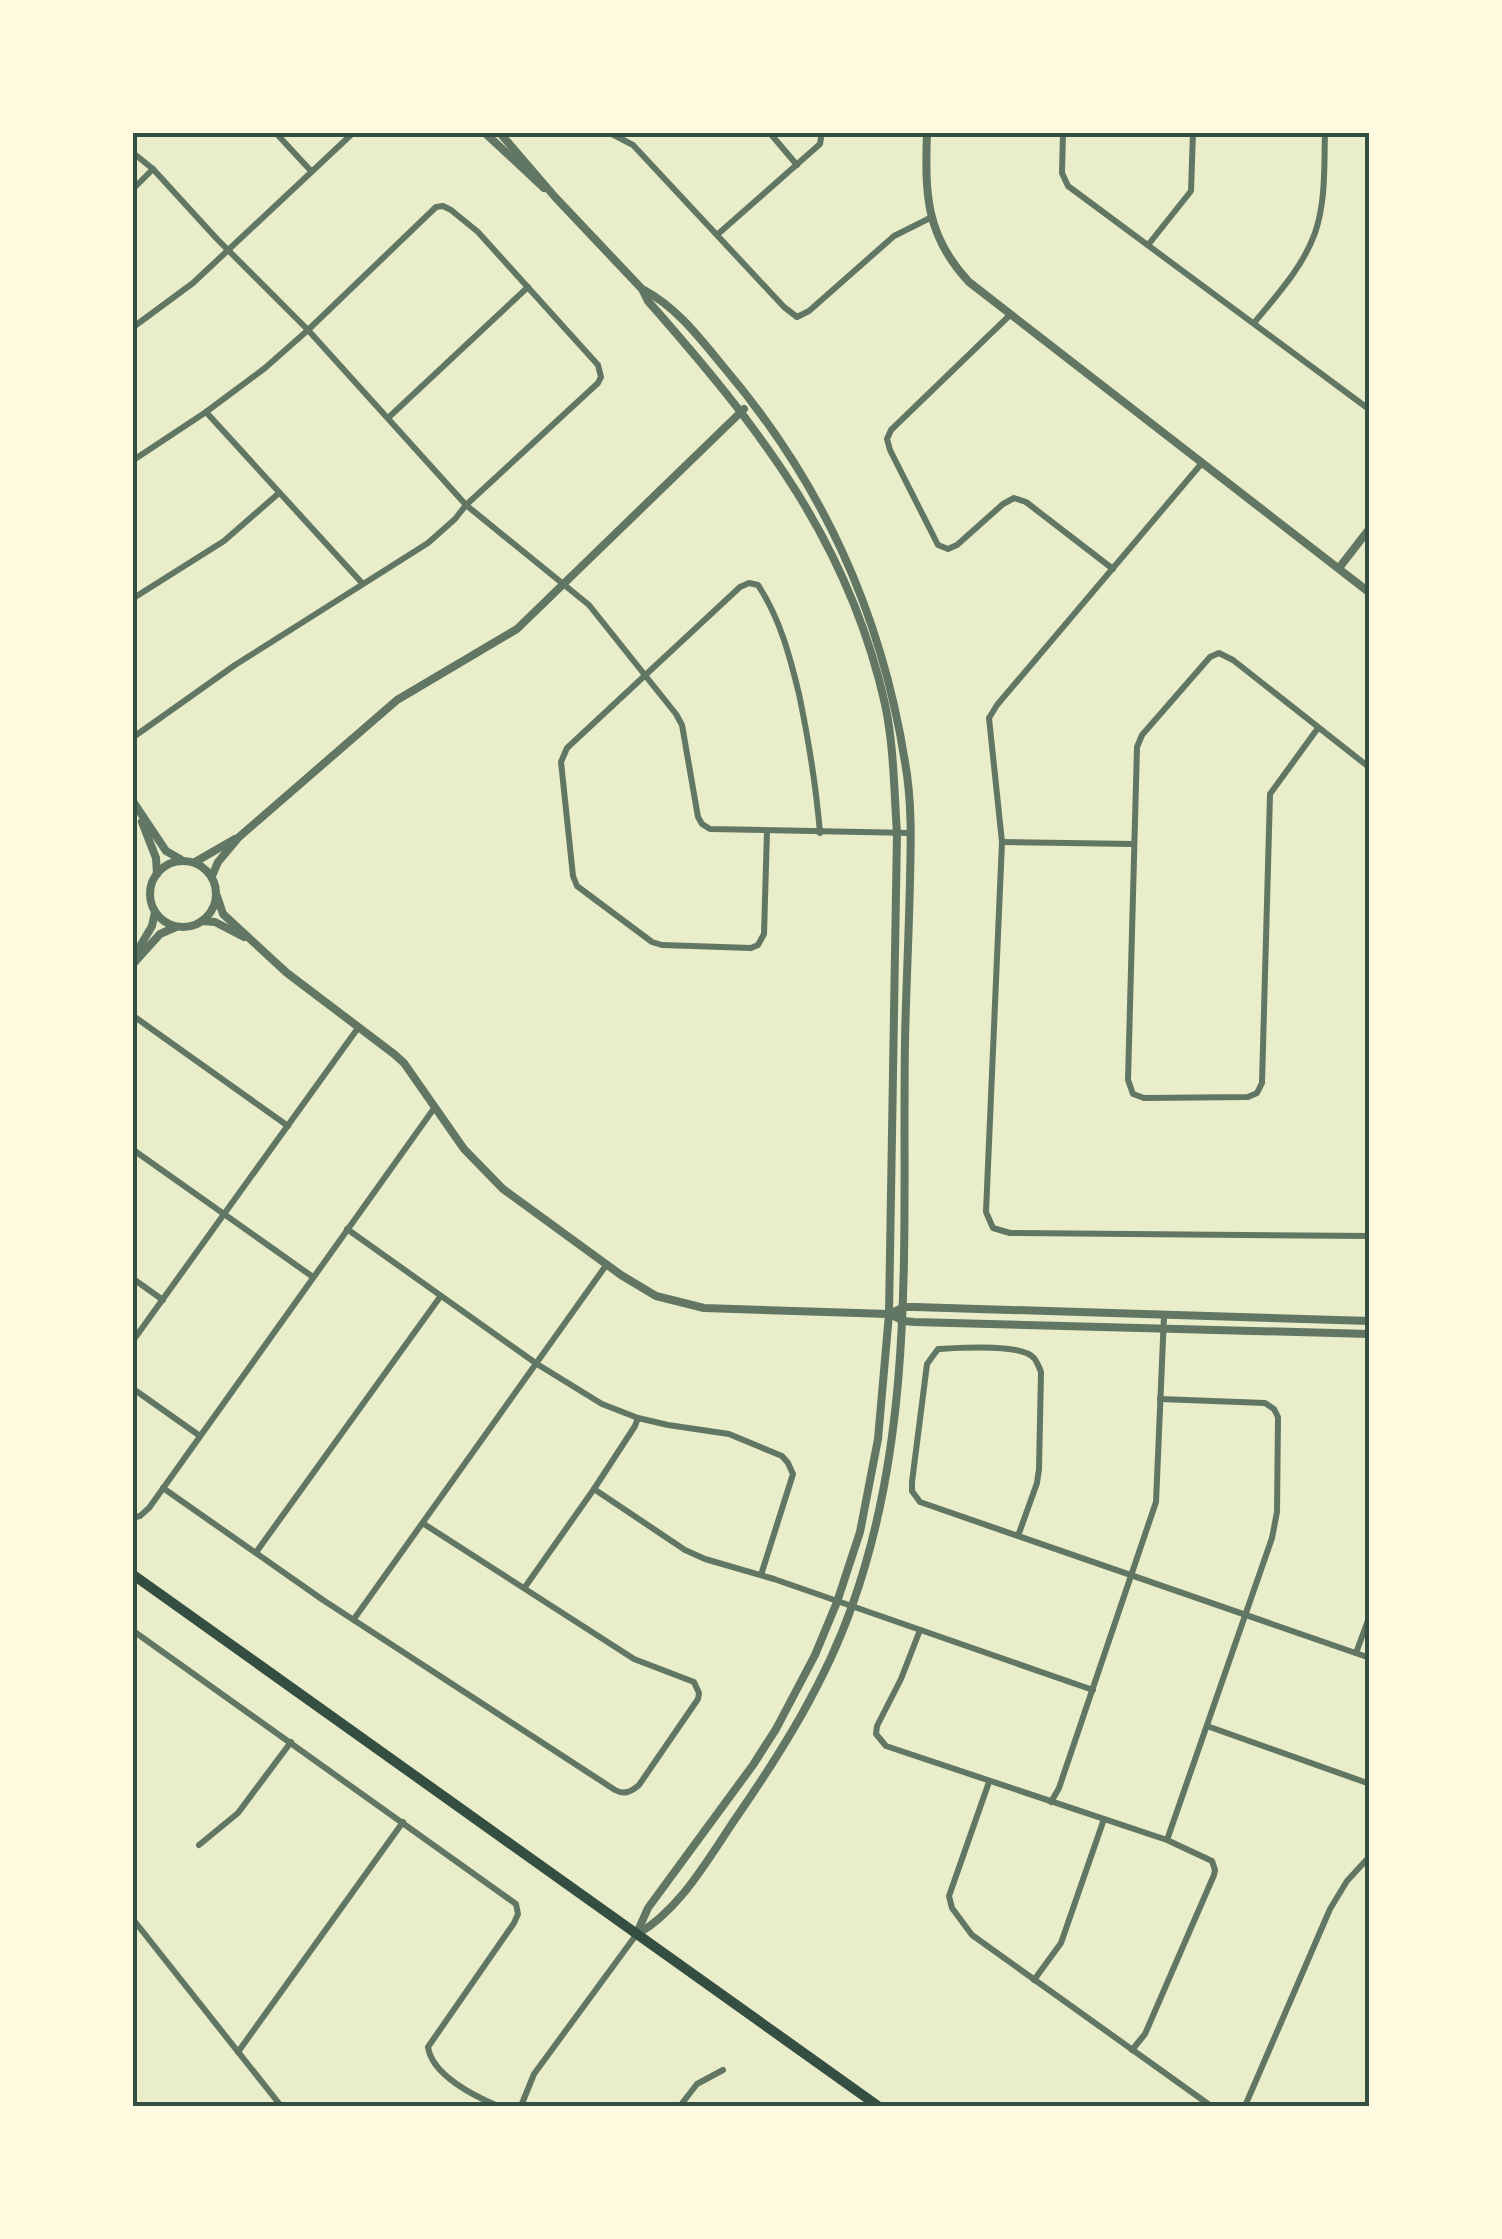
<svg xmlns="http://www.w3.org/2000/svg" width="1502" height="2239" font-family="'Roboto Condensed',sans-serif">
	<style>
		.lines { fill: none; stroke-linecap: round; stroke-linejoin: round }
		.minor { stroke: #617663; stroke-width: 6 }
		.tertiary { stroke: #617663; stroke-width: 8 }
		.primary { stroke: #344e41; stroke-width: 10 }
		.neatline { fill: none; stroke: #344e41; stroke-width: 4 }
	</style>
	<rect width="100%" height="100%" fill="#e9edc9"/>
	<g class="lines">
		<!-- minor -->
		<g class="minor">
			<path d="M 275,132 L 311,171"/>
			<path d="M 608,132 L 633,145 L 784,307 L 797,317 L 809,311 L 894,236 L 930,218"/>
			<path d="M 769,132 L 797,165"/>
			<path d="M 1063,132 L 1062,173 L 1068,186 L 1370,410"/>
			<path d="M 132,152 L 153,169 L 217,239 L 308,330 L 466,505 L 589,605 L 676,714 L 682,725 L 698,817 L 702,824 L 710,829 L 911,833"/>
			<path d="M 132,190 L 153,169"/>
			<path d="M 718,234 L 820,144 L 822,132"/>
			<path d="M 1148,245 L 1191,191 L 1193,132"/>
			<path d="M 1010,315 L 891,430 L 887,439 L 890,450 L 938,545 L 948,549 L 957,545 L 1003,504 L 1014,498 L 1026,502 L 1113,569"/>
			<path d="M 1254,323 C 1276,296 1303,267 1315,233 C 1326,201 1324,166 1325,132"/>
			<path d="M 132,328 L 193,283 L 354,132"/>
			<path d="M 206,412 L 362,583"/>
			<path d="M 388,418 L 528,287"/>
			<path d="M 132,461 L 206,412 L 265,368 L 308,330 L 436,207 L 443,206 L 451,210 L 478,232 L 598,365 L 601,377 L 598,383 L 466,505 L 455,519 L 428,543 L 235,665 L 132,738"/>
			<path d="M 1202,463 L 997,705 L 989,718 L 1002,842 L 986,1212 L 993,1228 L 1010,1233 L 1370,1236"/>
			<path d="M 132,599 L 224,541 L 279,493"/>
			<path d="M 1318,728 L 1270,794 L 1262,1083 L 1257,1093 L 1248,1097 L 1144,1098 L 1133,1094 L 1128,1080 L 1137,747 L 1142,735 L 1210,657 L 1219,653 L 1233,660 L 1370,768"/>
			<path d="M 767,831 L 764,934 L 758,945 L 751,948 L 662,945 L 652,942 L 577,886 L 573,876 L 561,762 L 567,748 L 740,587 L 749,583 L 758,585 C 780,618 790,657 799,694 C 809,742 816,785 820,833"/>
			<path d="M 1002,842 L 1134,844"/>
			<path d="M 132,1015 L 288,1126"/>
			<path d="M 132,1149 L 313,1277"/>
			<path d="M 347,1229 L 537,1364 L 602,1404 L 638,1418 L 668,1425 L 729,1434 L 782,1456 L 788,1463 L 793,1474 L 761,1575"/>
			<path d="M 132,1278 L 163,1300"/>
			<path d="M 132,1342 L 358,1028"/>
			<path d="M 132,1388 L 200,1436"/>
			<path d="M 1160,1399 L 1265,1403 L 1274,1409 L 1278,1417 L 1277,1512 L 1272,1538 L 1167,1840"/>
			<path d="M 163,1488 L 323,1600 L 615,1790 C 624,1795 631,1792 639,1785 L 698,1699 L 699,1693 L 694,1682 L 634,1659 L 424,1524"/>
			<path d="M 594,1489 L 685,1550 L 705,1559 L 774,1579 L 1093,1690"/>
			<path d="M 132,1518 L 140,1516 L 149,1508 L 435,1107"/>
			<path d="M 1018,1536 L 1037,1483 L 1039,1469 L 1041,1372 C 1040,1369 1036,1360 1034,1358 C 1021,1343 958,1348 938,1349 L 927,1364 L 912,1482 L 912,1491 L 920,1502 L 1370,1658"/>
			<path d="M 257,1551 L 440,1297"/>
			<path d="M 525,1587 L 594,1489 L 635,1426 L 638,1418"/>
			<path d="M 354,1619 L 607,1264"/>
			<path d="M 132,1630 L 516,1904 L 518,1914 L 514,1923 L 428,2047 C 432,2075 474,2096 498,2106"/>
			<path d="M 920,1630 L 901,1679 L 877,1726 L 876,1734 L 886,1746 L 1167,1840 L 1212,1861 L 1215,1870 L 1214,1875 L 1145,2034 L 1132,2050"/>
			<path d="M 1356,1653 L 1370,1615"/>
			<path d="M 1207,1726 L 1370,1784"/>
			<path d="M 989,1782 L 949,1896 L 952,1908 L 972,1935 L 1211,2106"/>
			<path d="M 1051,1802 L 1059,1788 L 1156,1502 L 1164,1316"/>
			<path d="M 199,1845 L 238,1813 L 291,1742"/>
			<path d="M 132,1918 L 281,2106"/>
			<path d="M 1034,1980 L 1061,1943 L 1104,1819"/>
			<path d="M 238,2052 L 403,1822"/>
			<path d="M 521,2106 L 534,2074 L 636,1935"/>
			<path d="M 680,2106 L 697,2084 L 723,2070"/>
			<path d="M 1245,2106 L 1330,1909 L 1347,1881 L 1370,1856"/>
		</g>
		<!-- tertiary -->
		<g class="tertiary">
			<path d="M 484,132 L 544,188"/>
			<path d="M 499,132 L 555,197 L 642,289 L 648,301 C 757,425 848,539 885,704 C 894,746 894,791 897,833 L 889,1314 L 878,1439 L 860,1532 L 837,1602 L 815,1655 L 776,1729 L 753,1765 L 648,1908 L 636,1935"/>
			<path d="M 927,132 C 925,193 925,235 969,282 L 1370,593"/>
			<path d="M 1339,568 L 1370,528"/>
			<path d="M 132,800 L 166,851 L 180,859"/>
			<path d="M 142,822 L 156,858 L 157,874"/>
			<circle cx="183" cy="894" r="33"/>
			<path d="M 195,862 L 235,839"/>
			<path d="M 212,876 L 218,862 L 239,837 L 397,700 L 517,629 L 744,409"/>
			<path d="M 217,896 L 223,914 L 287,973 L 394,1054 L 404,1063 L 464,1149 L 503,1189 L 621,1275 L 656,1296 L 704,1308 L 889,1314 L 904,1321 L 914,1322 L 1370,1334"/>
			<path d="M 202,921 L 215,922 L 244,937"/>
			<path d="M 132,960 L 152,926 L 155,912"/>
			<path d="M 132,965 L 160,934 L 176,927"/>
			<path d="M 889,1314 L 904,1307 L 915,1307 L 1370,1321"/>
			<path d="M 636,1935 C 682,1909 710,1855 740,1812 C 784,1748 826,1680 852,1606 C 917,1425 902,1231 905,1042 C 906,988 909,933 910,879 C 911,840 912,801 905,762 C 881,611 821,481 722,365 C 699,337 676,307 644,290"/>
		</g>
		<!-- primary -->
		<path class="primary" d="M 132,1574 L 878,2106"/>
	</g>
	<!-- border -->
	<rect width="1502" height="2239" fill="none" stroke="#fefae0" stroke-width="270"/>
	<rect x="135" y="135" width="1232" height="1969" class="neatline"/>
</svg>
